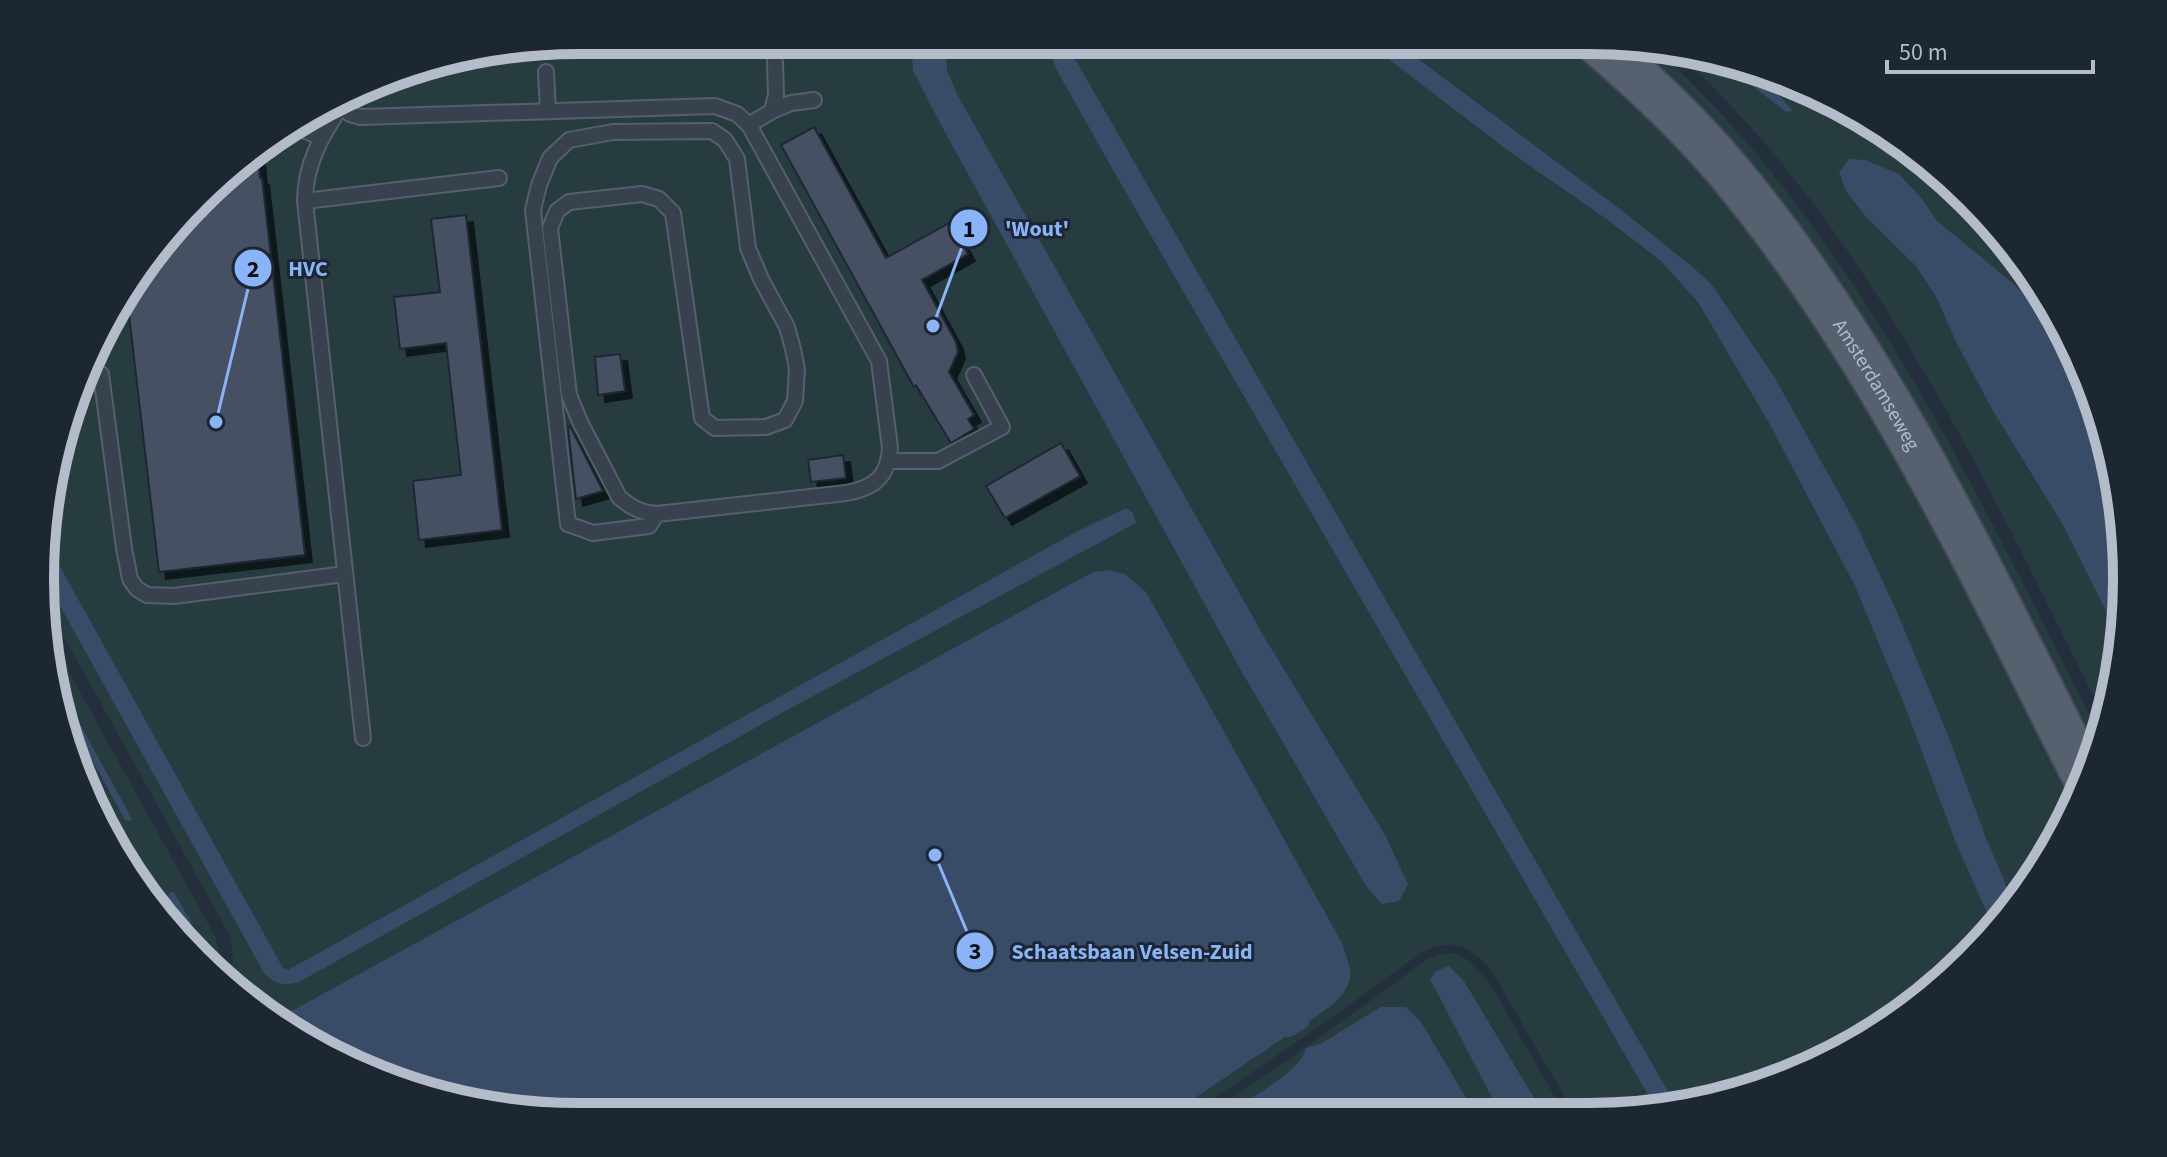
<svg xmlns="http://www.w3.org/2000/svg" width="2167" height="1157" font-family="'Source Sans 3',sans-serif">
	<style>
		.green { fill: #263c3f }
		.water { fill: #394c67 }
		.building { fill: #455162; stroke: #1f2835; stroke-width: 2; filter: url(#shadow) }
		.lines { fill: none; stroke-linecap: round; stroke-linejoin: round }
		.service-casing { stroke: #565f6c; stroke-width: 18 }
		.primary-casing { stroke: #414a57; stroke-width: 48 }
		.service { stroke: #38414e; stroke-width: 14 }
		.primary { stroke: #56606e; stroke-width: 44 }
		.labels { text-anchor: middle; stroke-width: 6; stroke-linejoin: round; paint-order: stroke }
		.street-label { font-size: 20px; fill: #b4bcc9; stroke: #1d2633 }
		.rim { fill: none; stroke: #b4bcc9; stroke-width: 10 }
		.leader { fill: none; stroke: #8ab4f8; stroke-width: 3 }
		.callout-dot { fill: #8ab4f8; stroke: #1d2633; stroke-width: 3 }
		.mark-label { font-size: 24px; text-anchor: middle; font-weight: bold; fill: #111 }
		.callout-label { font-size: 22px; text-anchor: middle; font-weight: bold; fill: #8ab4f8; stroke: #1d2633; stroke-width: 6; stroke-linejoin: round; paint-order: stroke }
	</style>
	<defs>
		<filter id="shadow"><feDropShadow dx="7" dy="7" stdDeviation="0" flood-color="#0009"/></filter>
	</defs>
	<rect width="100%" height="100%" fill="#242f3e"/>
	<!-- green -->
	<g class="green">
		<path d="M 579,40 L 1570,41 L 1614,79 L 1689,153 L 1808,307 L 1951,553 L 2077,802 L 2071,817 L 1994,933 L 1916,1006 L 1795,1076 L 1659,1112 L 1574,1113 L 1493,973 C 1473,947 1452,935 1421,953 L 1314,1030 L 1191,1114 L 544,1116 L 440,1099 L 340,1061 L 226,979 C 235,963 234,951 229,934 L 43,599 L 58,440 L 131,280 L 250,152 L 405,69 Z"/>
		<path d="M 1624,41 C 1632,43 1641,43 1648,45 C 1664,51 1717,109 1731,124 C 1891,305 1993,525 2101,738 L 2095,753 L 2012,592 Z"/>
		<path d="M 1674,50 L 1727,58 L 1827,96 L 1917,152 L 1994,224 L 2055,310 L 2099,406 L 2122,509 L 2126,614 L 2107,723 C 1989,489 1872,228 1674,50 Z"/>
		<path d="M 43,625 L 216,938 L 220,957 L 215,972 L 197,959 L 95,816 L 58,717 Z"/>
		<path d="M 1452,953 L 1460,955 L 1469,961 L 1489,982 L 1564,1113 L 1208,1114 L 1295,1055 L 1428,959 L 1443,954 Z"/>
	</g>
	<!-- water -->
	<g class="water">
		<path d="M 911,40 L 945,40 L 947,70 L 958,96 L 1266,640 L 1385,835 L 1408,884 L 1399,901 L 1382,904 L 1366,886 L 1238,665 L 940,123 L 913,71 Z"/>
		<path d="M 1051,41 L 1067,41 L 1067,45 L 1677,1107 L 1658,1112 L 1113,170 L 1054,65 Z"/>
		<path d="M 1365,41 L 1394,41 L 1620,209 L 1695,269 L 1712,285 L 1725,304 L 1775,378 L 1857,526 L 1897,612 L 1949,738 L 1986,838 L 2014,903 L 1995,931 L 1956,843 L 1906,709 L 1855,586 L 1769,423 L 1698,302 L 1661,261 L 1608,220 L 1510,152 Z"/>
		<path d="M 1714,56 C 1720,57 1727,57 1733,60 C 1747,67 1785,98 1792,111 L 1786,112 Z"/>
		<path d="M 1849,159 L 1865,160 L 1899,174 L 1923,200 L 1936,220 L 2015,285 L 2070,342 L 2099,406 L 2122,509 L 2126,614 L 2121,641 L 2063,525 L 1992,409 L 1956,342 L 1937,298 L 1916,266 L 1866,217 L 1846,191 L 1839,172 Z"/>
		<path d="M 1126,508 L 1133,513 L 1136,523 L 789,709 L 299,982 C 283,986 276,985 264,973 L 45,579 L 48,545 L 283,968 L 288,970 L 1074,533 Z"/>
		<path d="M 1108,570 L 1125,574 L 1146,592 L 1342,943 C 1344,951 1348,960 1350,968 C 1354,993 1327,1009 1309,1021 L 1309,1026 L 1291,1037 L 1285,1037 L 1171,1114 L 544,1116 L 440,1099 L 340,1061 L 279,1018 L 1093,572 Z"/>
		<path d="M 51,671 L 132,819 L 131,821 L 125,820 L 54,690 Z"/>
		<path d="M 170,892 L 174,892 C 185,913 204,938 201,962 C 191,953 175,912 168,897 Z"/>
		<path d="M 1449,966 L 1464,981 L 1543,1113 L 1500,1113 L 1430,979 L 1436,971 Z"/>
		<path d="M 1381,1007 L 1406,1007 L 1421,1022 L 1475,1113 L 1226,1114 C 1247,1100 1301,1072 1306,1048 L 1322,1043 Z"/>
	</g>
	<!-- building -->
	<g class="building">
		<path d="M 814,127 L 886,258 L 951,222 L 968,254 L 922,280 L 956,342 L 958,352 L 949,372 L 974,415 L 968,419 L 974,429 L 951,443 L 916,385 L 914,387 L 781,145 Z"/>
		<path d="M 257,148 L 260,178 L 262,178 L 305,555 L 159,572 L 126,289 L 130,280 L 250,152 Z"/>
		<path d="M 466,215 L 502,530 L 419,540 L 413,481 L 461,475 L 446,343 L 400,349 L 394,297 L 440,292 L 431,219 Z"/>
		<path d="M 620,354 L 625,391 L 598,395 L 595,357 Z"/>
		<path d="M 570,426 L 603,491 L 576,499 L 568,427 Z"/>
		<path d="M 1061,443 L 1080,476 L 1005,518 L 986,486 Z"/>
		<path d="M 843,455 L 846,478 L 811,482 L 808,460 Z"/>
	</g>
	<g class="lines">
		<defs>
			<g id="service">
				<path d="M 546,72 L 548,111"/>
				<path d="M 340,103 L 341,107 C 321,136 305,165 305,201 L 363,738"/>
				<path d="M 341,107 L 350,114 L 361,117 L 715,106 L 737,114 L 749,125 L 879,361 L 890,448 C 888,477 874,488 846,493 L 657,514 C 640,512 631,508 619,497 L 581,424 L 569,395 L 550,228 L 557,211 L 569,202 L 642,194 L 659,199 L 673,213 L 702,418 L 715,428 L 766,427 L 785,420 L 795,401 L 797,369 L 793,349 L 787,327 L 761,279 L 748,248 L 737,159 L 725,140 L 712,131 L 613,132 L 569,140 L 550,158 L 539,185 L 533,210 L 568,524 L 593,533 L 649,526 L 657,514"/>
				<path d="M 772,111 L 791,103 L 814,100"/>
				<path d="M 749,125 L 772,111 L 776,95 L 775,62"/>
				<path d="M 297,127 L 322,138"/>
				<path d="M 305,201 L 499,178"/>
				<path d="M 101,374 L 124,548 L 130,579 L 137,589 L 147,595 L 174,596 L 345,574"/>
				<path d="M 889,461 L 938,461 L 1002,427 L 974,375"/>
			</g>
			<g id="primary">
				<path id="s1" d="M 1596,41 C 1644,82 1690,125 1730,173 C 1881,355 1980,570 2086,779"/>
			</g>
		</defs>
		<!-- service casing -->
		<use href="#service" class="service-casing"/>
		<!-- primary casing -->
		<use href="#primary" class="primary-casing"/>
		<!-- service -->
		<use href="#service" class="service"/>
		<!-- primary -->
		<use href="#primary" class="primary"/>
	</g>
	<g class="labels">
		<!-- street labels -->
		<g class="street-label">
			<text dy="7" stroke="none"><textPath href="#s1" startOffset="446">Amsterdamseweg</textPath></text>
		</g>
	</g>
	<!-- crop -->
	<path d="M0 0H2167V1157H0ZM578 54H1589A524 524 0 0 1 2113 578V579A524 524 0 0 1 1589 1103H578A524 524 0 0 1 54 579V578A524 524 0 0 1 578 54Z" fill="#1d2633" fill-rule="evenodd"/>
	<path class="rim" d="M578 54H1589A524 524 0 0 1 2113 578V579A524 524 0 0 1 1589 1103H578A524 524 0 0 1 54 579V578A524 524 0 0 1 578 54Z"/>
	<!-- callouts -->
	<path class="leader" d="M933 326L969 228M216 422L253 268M935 855L975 951"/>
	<g class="callout-dot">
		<circle cx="933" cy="326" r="8"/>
		<circle cx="216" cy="422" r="8"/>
		<circle cx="935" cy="855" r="8"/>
		<circle cx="969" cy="228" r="20"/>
		<circle cx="253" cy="268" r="20"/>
		<circle cx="975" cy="951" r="20"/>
	</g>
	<g class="mark-label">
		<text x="969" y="237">1</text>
		<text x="253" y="277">2</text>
		<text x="975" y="959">3</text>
	</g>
	<g class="callout-label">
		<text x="1037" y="236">'Wout'</text>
		<text x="308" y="276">HVC</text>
		<text x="1132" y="959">Schaatsbaan Velsen-Zuid</text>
	</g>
	<!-- scale -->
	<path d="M1887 60v12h206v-12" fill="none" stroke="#b4bcc9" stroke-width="4"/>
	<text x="1899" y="60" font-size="24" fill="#b4bcc9" stroke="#1d2633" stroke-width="6" paint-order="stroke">50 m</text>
</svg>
